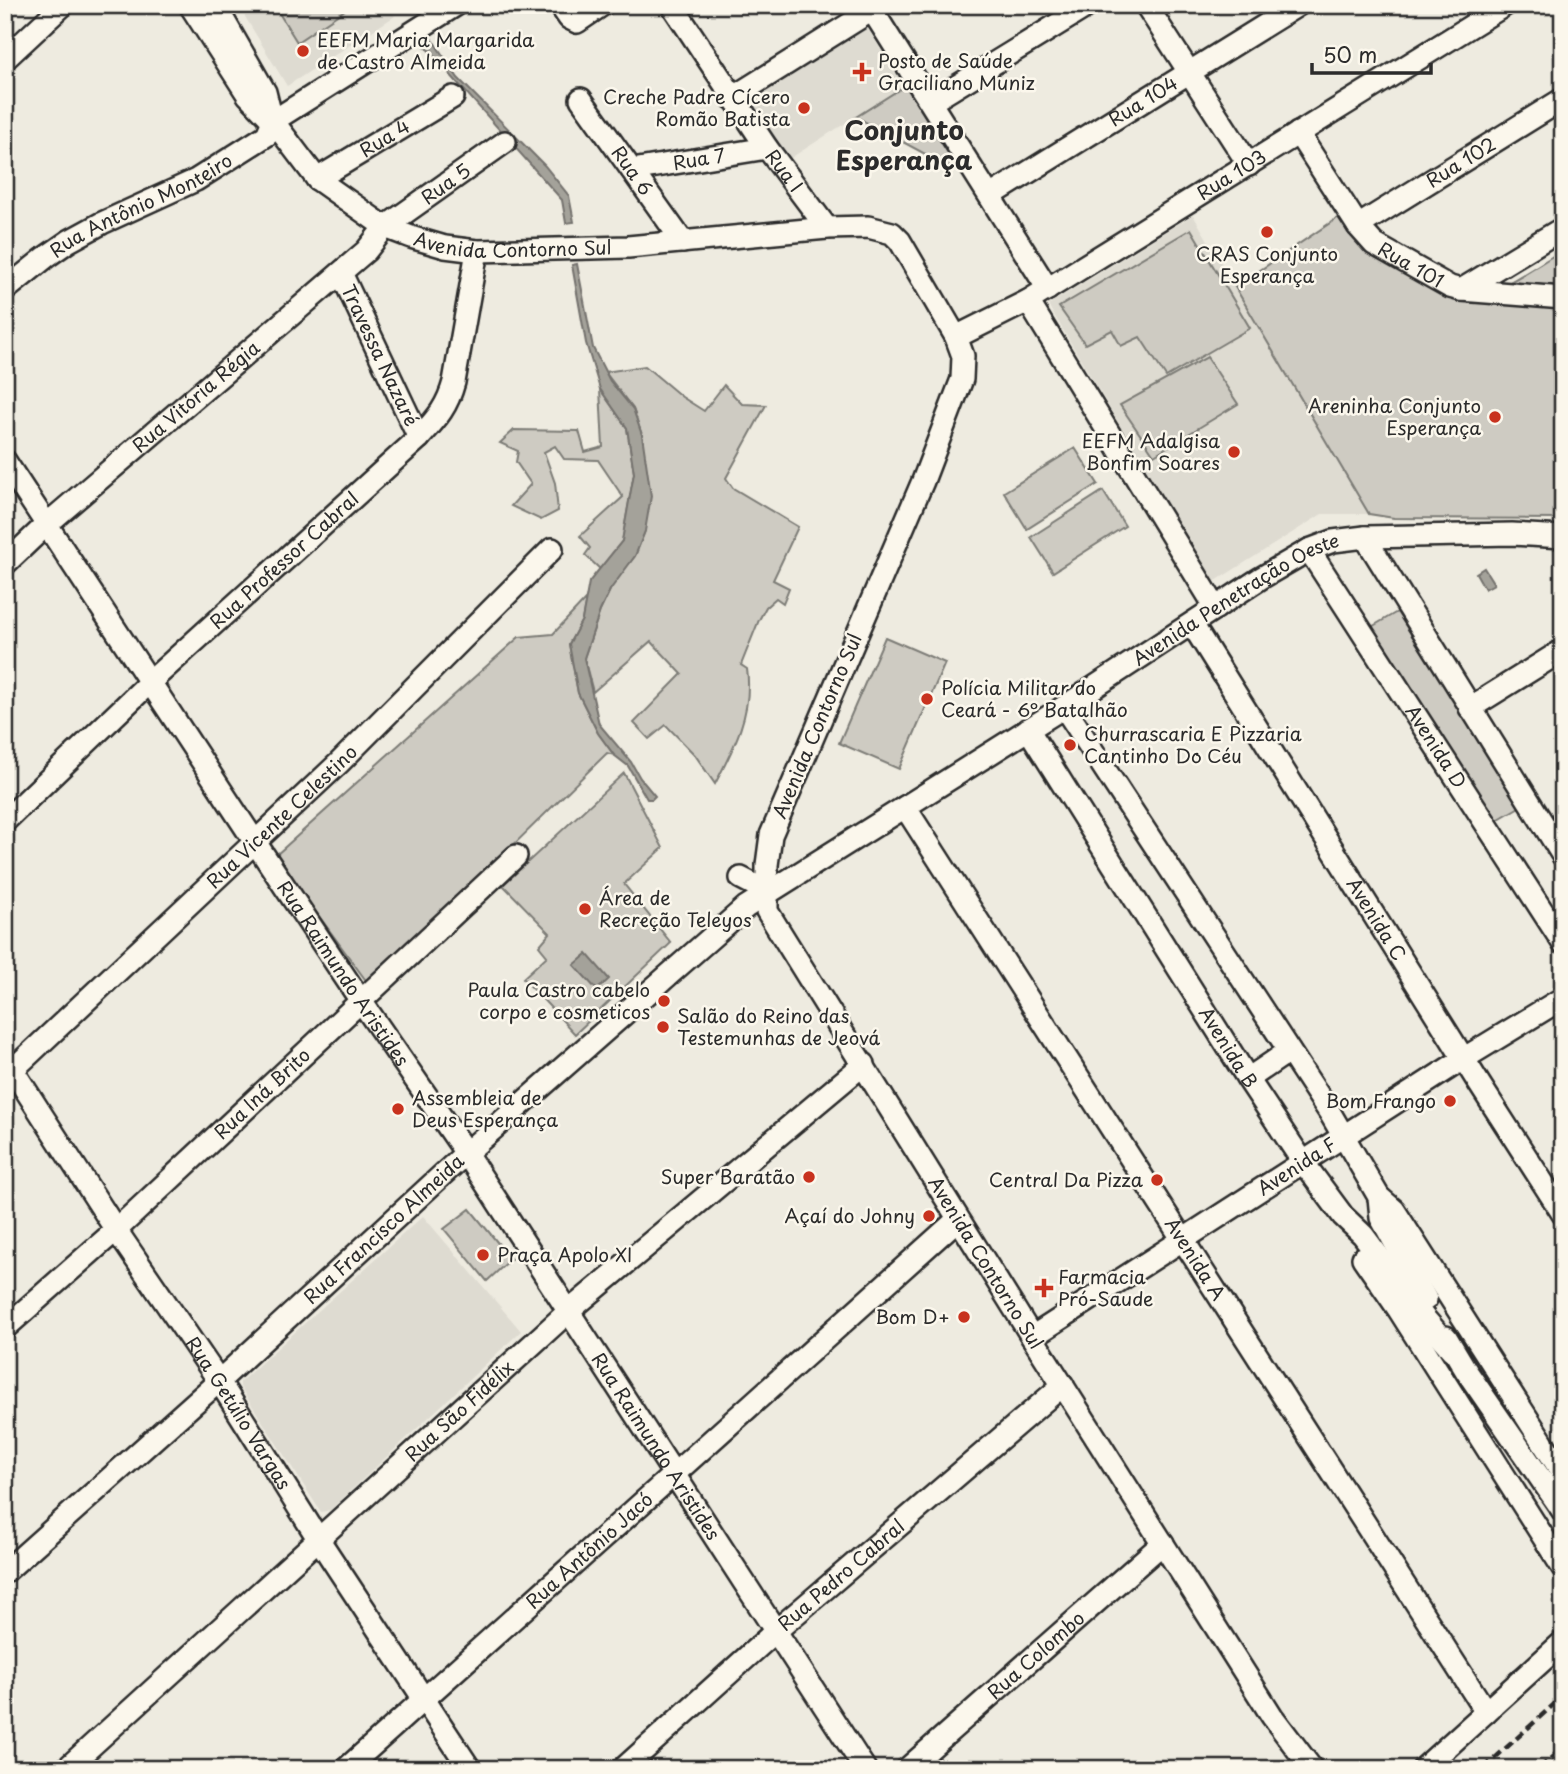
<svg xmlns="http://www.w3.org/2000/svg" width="1568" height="1774" font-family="'Playpen Sans',sans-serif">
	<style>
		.built { fill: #dedbd1 }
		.green { fill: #cecbc2; stroke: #7c7b76; stroke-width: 2 }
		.water { fill: #a4a29a; stroke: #74726e; stroke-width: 2 }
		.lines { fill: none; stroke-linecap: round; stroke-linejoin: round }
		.minor-casing { stroke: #2b2b2b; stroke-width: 26 }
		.minor { stroke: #fbf7ec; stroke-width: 21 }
		.rail { stroke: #2b2b2b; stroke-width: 4.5; stroke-dasharray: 10 5; stroke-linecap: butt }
		.poi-dot { fill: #c8321e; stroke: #fbf7ec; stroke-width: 2.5 }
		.labels { text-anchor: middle; stroke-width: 5; stroke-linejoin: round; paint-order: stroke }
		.poi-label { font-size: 19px; fill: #2b2b2b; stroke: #fbf7ec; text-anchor: start }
		.street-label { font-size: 19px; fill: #2b2b2b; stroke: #fbf7ec }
		.district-label { font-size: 26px; font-weight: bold; fill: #2b2b2b; stroke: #fbf7ec }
	</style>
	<rect width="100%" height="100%" fill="#eeebe0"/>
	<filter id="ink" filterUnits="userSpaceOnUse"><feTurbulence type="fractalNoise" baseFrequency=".0143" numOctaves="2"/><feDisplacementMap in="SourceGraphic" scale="14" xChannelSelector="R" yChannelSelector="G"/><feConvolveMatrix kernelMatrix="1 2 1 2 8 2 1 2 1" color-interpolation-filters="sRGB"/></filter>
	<g filter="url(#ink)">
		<!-- built -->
		<g class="built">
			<path d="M 238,5 L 388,5 L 395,16 L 287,86 Z"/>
			<path d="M 867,28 L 904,86 L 789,159 L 751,100 Z"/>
			<path d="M 1193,215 L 1369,514 L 1322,514 L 1214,582 L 1048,305 Z"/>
			<path d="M 423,1216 L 521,1331 L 330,1510 L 321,1512 L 240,1387 L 240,1382 Z"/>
		</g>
		<!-- green -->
		<g class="green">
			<path d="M 274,5 L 352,5 L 297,42 Z"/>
			<path d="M 908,84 L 960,165 L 955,170 L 856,117 Z"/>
			<path d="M 1342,215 L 1365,250 L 1456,300 C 1490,300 1533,267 1563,250 L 1563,519 L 1394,518 L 1369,514 L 1235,287 Z"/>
			<path d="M 1191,229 L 1250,328 L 1166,377 L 1140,337 L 1121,346 L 1112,330 L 1085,344 L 1059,307 Z"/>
			<path d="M 1207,357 L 1238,404 L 1154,455 L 1120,405 Z"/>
			<path d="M 645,366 L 682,397 L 704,411 L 724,385 L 742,404 L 766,405 L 726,478 L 733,488 L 798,527 L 773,580 L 789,588 L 783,603 L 776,598 L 766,607 L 759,620 L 741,665 L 747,669 C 753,712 734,748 715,784 L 695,755 L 666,725 L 649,739 L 634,723 L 682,674 L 651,641 L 593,692 L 584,658 L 600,611 L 614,582 L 635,556 L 645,531 L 642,435 L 633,409 L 605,372 Z"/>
			<path d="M 600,389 L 627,428 L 634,473 L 622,542 L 600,569 L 585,555 L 590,548 L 580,536 L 623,497 L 598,460 L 564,459 L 555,446 L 544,452 L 555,483 L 558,511 L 541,520 L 511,506 L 531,484 L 516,462 L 518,451 L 500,443 L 514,430 L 579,431 L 585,452 L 603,447 Z"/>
			<path d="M 1075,448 L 1098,484 L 1027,529 L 1004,492 Z"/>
			<path d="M 1103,491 L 1125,526 L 1053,572 L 1031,537 Z"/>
			<path d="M 586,599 L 582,620 L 569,644 L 573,666 L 578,693 L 598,733 L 614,755 L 607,753 L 370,986 L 275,856 L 519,637 L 553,634 Z"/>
			<path d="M 1397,612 L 1521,806 L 1492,823 L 1368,629 Z"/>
			<path d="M 885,637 L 945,663 L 899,769 L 839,743 Z"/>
			<path d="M 624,773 L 663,848 L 624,884 L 671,943 L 575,1034 L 523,978 L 547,956 L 539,946 L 550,933 L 503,885 Z"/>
			<path d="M 470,1209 L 511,1259 L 487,1281 L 444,1229 Z"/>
		</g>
		<!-- water -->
		<g class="water">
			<path d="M 432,39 L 458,78 L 545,166 L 569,196 L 574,222 L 566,223 L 562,200 L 423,44 Z"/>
			<path d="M 577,264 L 593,348 L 610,381 L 633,409 L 642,435 L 651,496 L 645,531 L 635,556 L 610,590 L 600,611 L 584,658 L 599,724 L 631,762 L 640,778 L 655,796 L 652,799 L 647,799 L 628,766 L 614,755 L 598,733 L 578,693 L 569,644 L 582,620 L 589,582 L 622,541 L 634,473 L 627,428 L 600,389 L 586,343 L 572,265 Z"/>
			<path d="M 1484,568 L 1494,584 L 1485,589 L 1476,573 Z"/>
			<path d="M 587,954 L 609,979 L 597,990 L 574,965 Z"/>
		</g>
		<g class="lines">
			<defs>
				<g id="minor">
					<path id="s1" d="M 190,5 L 248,95 L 273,121 L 317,179 L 385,227 L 414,238 L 445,247 L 477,251 L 628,247 L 827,228 L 868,227 L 892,233 L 900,241 L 956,337 L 963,356 L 962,379 L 923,481 L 771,835 L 767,865 L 767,911 L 1032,1337 L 1272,1716 L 1312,1769"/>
					<path d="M 215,5 L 265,92 L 271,116"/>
					<path d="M 560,5 L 569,18 L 577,22 L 602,5"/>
					<path id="s2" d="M 672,5 L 767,148 L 827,228"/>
					<path d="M 1146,5 L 1249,165"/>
					<path d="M 872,10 L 1048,289"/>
					<path d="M 5,59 L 63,5"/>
					<path d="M 732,98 L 880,5"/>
					<path id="s3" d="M 581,99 L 683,242"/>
					<path d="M 931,102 L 1089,5"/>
					<path d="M 273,121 L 456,5"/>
					<path id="s4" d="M 1298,133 L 1358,226 L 1374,244 L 1450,287 L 1461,290 L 1563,298"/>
					<path id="s5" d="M 632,170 L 767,148"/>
					<path id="s6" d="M 317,179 L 453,97"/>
					<path id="s7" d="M 990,196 L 1298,5"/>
					<path id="s8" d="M 1358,226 L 1563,99"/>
					<path id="s9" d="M 341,273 L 419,438"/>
					<path id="s10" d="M 5,290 L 46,257 L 69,241 L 102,223 L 196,180 L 267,135 L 273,121"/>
					<path d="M 1461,290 L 1563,228"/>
					<path d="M 1028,301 L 1216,608"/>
					<path id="s11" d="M 956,337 L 1028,301 L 1505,5"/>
					<path id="s12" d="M 5,461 L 255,842 L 361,1001 L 466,1153 L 865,1769"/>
					<path d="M 1365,537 L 1563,856"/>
					<path id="s13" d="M 1309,550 L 1563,943"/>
					<path id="s14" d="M 5,564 L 46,525 L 366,251 L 385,227 L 505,142"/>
					<path id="s15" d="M 1192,624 L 1480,1085 L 1563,1214"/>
					<path d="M 1064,707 L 1330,1113 L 1379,1197 L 1394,1210 L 1563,1474"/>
					<path d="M 1470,708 L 1563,650"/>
					<path id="s16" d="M 1028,729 L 1248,1079 L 1303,1162 L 1343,1216 L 1363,1235 L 1426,1320 L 1452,1350"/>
					<path id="s17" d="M 905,807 L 1486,1712"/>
					<path id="s18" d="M 5,821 L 151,681 L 419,438 C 436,419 447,408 454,382 L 477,251"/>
					<path d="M 741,878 L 768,892"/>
					<path id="s19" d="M 5,1058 L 116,1230 L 219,1381 L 319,1540 L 470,1769"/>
					<path id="s20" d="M 5,1077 L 339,763 L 552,549"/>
					<path d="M 1248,1079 L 1289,1051"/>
					<path d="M 1379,1197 L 1381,1218 L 1426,1299"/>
					<path d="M 1363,1258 L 1399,1310 L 1563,1568"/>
					<path id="s21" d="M 5,1328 L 116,1230 L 516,856"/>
					<path id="s22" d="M 1032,1337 L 1463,1059 L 1563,998"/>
					<path d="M 1446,1337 L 1467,1372 L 1563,1511"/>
					<path id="s23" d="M 5,1572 L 219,1381 L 466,1153 L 746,907 L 1064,707 L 1261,578 L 1309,550 L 1333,541 L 1365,537 L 1512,534 L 1563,537"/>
					<path id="s24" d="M 66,1769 L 569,1311 L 864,1064"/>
					<path id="s25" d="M 346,1769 L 958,1219"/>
					<path id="s26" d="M 623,1769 L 777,1630 L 1063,1385"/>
					<path id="s27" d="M 907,1769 L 1163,1543"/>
					<path d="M 1423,1769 L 1563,1642"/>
				</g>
			</defs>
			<!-- minor casing -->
			<use href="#minor" class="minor-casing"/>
			<!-- minor -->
			<use href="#minor" class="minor"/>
			<!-- rail -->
			<g class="rail">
				<path d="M 1483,1769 L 1563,1696"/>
				<path d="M 1539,1769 L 1563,1747"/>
				<path d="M 1556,1769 L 1563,1763"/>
			</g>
		</g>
	</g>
	<!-- markers -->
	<g class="poi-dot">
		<circle cx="303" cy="51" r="7"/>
		<path d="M858.5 61.5h7v7h7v7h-7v7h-7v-7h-7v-7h7z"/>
		<circle cx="804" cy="108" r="7"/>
		<circle cx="1267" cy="232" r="7"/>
		<circle cx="1495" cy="417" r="7"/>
		<circle cx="1234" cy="452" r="7"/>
		<circle cx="927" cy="699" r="7"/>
		<circle cx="1070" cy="745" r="7"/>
		<circle cx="585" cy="909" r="7"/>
		<circle cx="664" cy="1001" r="7"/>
		<circle cx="663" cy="1027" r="7"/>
		<circle cx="1450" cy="1101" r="7"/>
		<circle cx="398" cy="1109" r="7"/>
		<circle cx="809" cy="1177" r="7"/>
		<circle cx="1157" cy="1180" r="7"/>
		<circle cx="929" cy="1216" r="7"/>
		<circle cx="483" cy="1255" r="7"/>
		<path d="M1040.5 1277.5h7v7h7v7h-7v7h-7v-7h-7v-7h7z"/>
		<circle cx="964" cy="1317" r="7"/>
	</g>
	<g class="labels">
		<!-- poi labels -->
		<g class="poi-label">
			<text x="317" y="47">EEFM Maria Margarida<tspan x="317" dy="22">de Castro Almeida</tspan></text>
			<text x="878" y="68">Posto de Saúde<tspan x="878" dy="22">Graciliano Muniz</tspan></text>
			<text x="790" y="104" text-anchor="end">Creche Padre Cícero<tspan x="790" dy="22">Romão Batista</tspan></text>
			<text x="1267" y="261" text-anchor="middle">CRAS Conjunto<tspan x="1267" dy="22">Esperança</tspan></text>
			<text x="1481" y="413" text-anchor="end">Areninha Conjunto<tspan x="1481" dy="22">Esperança</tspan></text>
			<text x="1220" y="448" text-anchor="end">EEFM Adalgisa<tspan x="1220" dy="22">Bonfim Soares</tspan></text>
			<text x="941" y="695">Polícia Militar do<tspan x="941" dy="22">Ceará - 6° Batalhão</tspan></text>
			<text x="1084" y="741">Churrascaria E Pizzaria<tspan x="1084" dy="22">Cantinho Do Céu</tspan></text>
			<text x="599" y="905">Área de<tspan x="599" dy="22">Recreção Teleyos</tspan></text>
			<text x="650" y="997" text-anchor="end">Paula Castro cabelo<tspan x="650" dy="22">corpo e cosmeticos</tspan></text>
			<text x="677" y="1023">Salão do Reino das<tspan x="677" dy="22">Testemunhas de Jeová</tspan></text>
			<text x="412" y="1105">Assembleia de<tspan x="412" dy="22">Deus Esperança</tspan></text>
			<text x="1436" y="1108" text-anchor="end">Bom Frango</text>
			<text x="795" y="1184" text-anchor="end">Super Baratão</text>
			<text x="1143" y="1187" text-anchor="end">Central Da Pizza</text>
			<text x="915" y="1223" text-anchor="end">Açaí do Johny</text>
			<text x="497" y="1262">Praça Apolo XI</text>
			<text x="1058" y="1284">Farmacia<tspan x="1058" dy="22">Pró-Saude</tspan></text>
			<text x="950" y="1324" text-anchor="end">Bom D+</text>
		</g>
		<!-- street labels -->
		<g class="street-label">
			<text dy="7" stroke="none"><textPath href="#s7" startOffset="180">Rua 104</textPath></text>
			<text dy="7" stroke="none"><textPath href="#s6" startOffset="79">Rua 4</textPath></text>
			<text dy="7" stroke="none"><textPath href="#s5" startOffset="68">Rua 7</textPath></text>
			<text dy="7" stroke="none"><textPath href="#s8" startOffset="121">Rua 102</textPath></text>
			<text dy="7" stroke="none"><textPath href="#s3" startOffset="88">Rua 6</textPath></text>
			<text dy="7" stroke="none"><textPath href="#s2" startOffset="200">Rua I</textPath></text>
			<text dy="7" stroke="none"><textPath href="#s11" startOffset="320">Rua 103</textPath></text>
			<text dy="7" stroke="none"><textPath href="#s14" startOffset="583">Rua 5</textPath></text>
			<text dy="7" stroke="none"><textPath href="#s10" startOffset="161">Rua Antônio Monteiro</textPath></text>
			<text dy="7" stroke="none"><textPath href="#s1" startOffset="430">Avenida Contorno Sul</textPath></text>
			<text dy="7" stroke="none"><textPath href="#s4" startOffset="177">Rua 101</textPath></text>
			<text dy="7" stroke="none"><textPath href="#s9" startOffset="91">Travessa Nazaré</textPath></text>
			<text dy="7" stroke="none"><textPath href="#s14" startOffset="254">Rua Vitória Régia</textPath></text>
			<text dy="7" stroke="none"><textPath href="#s18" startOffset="382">Rua Professor Cabral</textPath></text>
			<text dy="7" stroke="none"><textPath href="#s23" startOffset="1575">Avenida Penetração Oeste</textPath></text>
			<text transform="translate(817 726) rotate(-67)" y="7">Avenida Contorno Sul</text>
			<text dy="7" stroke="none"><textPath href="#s13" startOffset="234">Avenida D</textPath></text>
			<text dy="7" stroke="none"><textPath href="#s20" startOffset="380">Rua Vicente Celestino</textPath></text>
			<text dy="7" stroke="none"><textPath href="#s15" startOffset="348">Avenida C</textPath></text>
			<text dy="7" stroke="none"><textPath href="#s12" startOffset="614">Rua Raimundo Aristides</textPath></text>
			<text dy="7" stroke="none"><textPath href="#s16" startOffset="376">Avenida B</textPath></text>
			<text dy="7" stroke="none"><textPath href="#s21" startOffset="348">Rua Iná Brito</textPath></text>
			<text dy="7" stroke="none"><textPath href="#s22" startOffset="315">Avenida F</textPath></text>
			<text dy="7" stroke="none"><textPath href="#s23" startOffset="511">Rua Francisco Almeida</textPath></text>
			<text dy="7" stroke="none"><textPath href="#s17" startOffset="537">Avenida A</textPath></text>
			<text dy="7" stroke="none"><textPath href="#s1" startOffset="1962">Avenida Contorno Sul</textPath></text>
			<text dy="7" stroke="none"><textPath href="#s24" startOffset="532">Rua São Fidélix</textPath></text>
			<text dy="7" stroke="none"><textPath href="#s19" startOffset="425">Rua Getúlio Vargas</textPath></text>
			<text dy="7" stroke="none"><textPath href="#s12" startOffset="1181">Rua Raimundo Aristides</textPath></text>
			<text dy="7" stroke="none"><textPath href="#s25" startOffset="327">Rua Antônio Jacó</textPath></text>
			<text dy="7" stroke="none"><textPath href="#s26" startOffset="292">Rua Pedro Cabral</textPath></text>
			<text dy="7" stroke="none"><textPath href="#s27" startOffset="172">Rua Colombo</textPath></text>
		</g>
		<!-- district labels -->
		<g class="district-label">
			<text x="904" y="140">Conjunto<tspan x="904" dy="30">Esperança</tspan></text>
		</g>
	</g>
	<!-- margin -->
	<rect width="1568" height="1774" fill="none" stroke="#fbf7ec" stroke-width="28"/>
	<rect x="14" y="14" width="1540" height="1746" fill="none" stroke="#2b2b2b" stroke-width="2.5" filter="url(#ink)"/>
	<!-- scale -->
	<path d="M1312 63v10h119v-10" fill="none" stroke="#2b2b2b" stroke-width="3.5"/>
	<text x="1323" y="63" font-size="21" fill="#2b2b2b" stroke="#fbf7ec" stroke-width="5" paint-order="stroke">50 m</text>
</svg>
